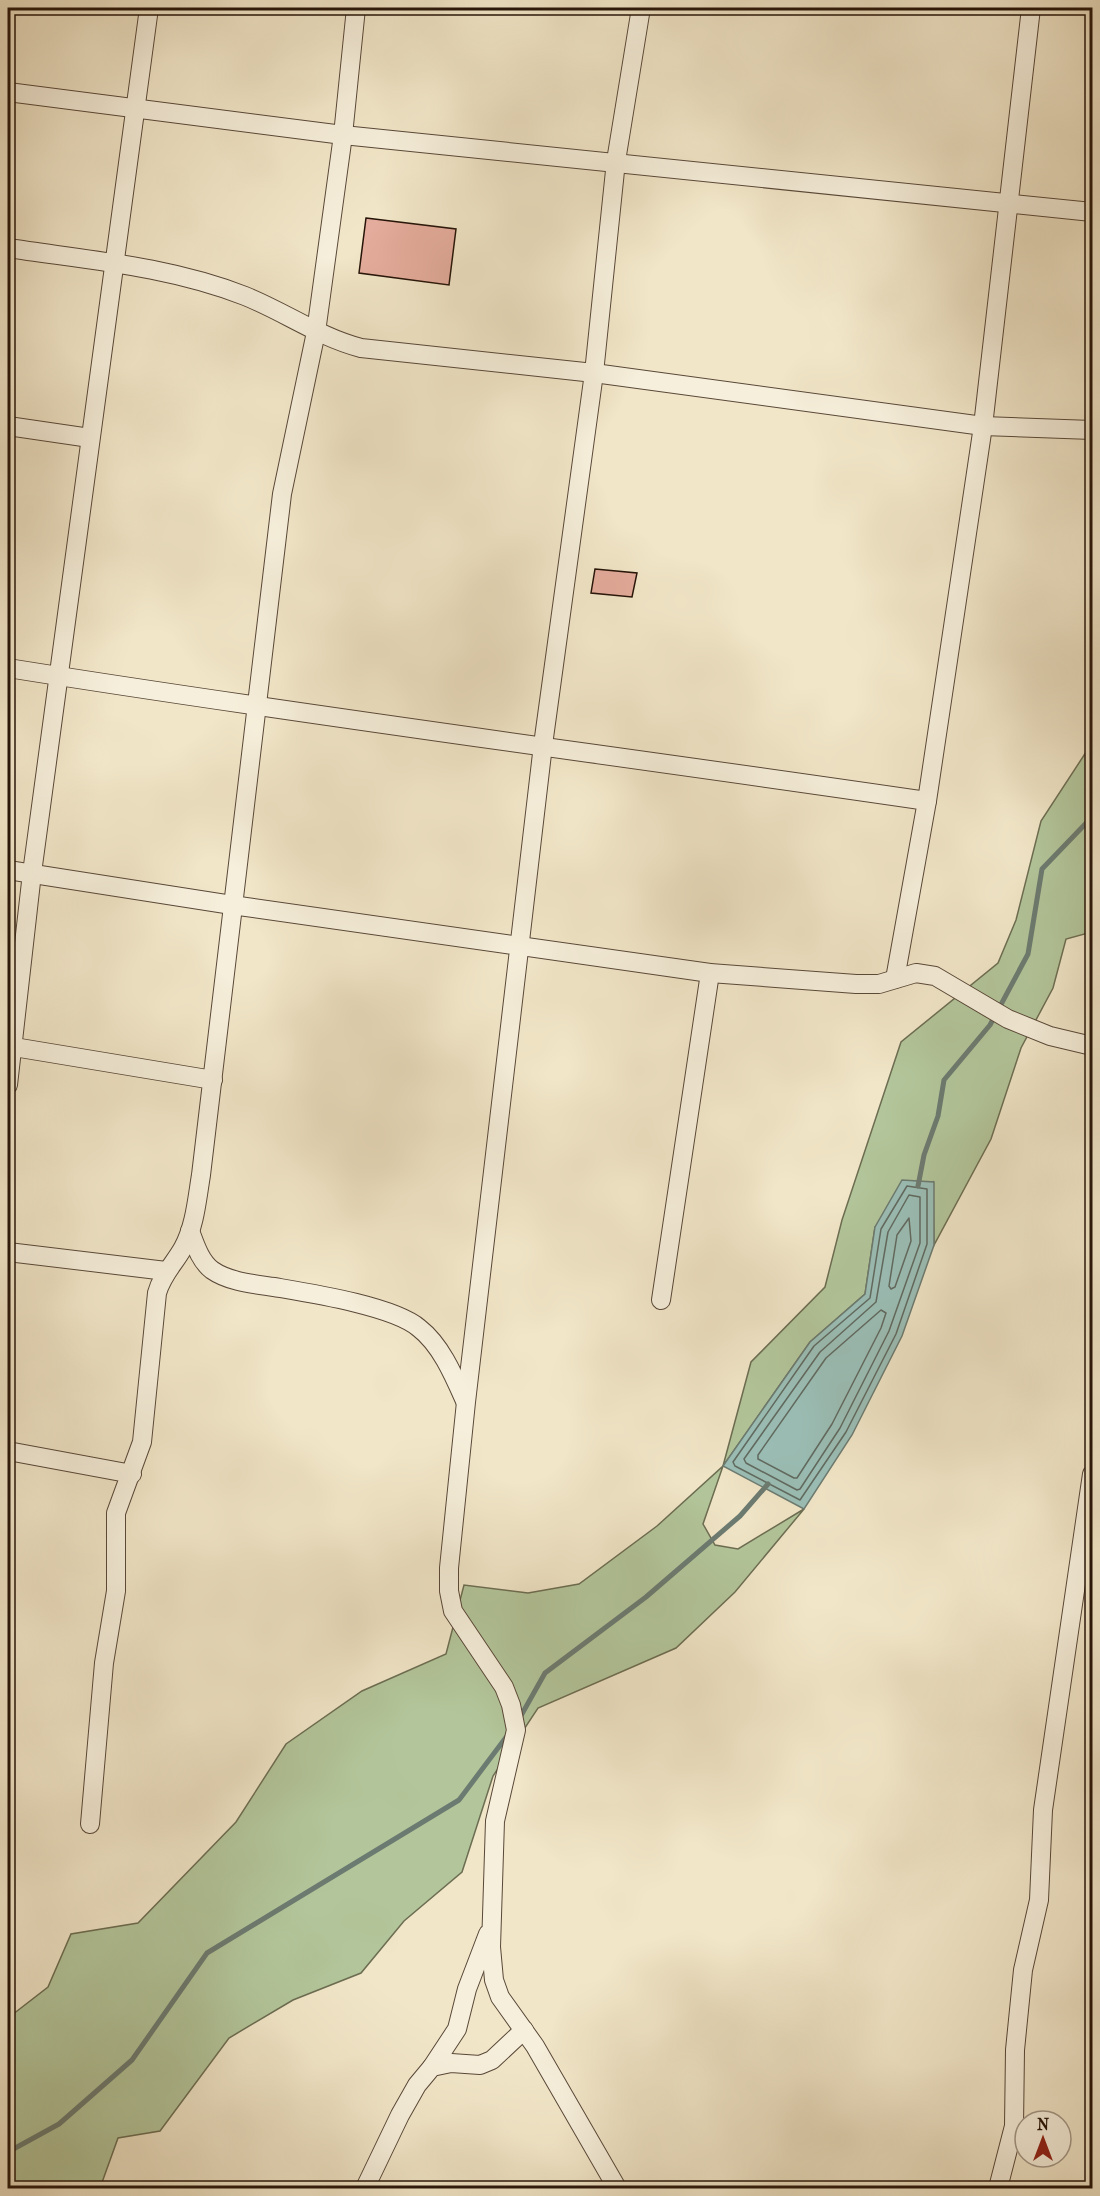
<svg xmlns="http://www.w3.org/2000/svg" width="1100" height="2196" font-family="'IM FELL French Canon',serif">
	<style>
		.green { fill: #b3c69b; stroke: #6c6d52; stroke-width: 1.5 }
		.water { fill: #9bbfb7; stroke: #6c7b71; stroke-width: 1.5 }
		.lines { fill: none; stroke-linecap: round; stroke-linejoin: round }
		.shore { stroke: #606a60; stroke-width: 1.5 }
		.stream { stroke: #6c7b71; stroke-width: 5 }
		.building { fill: #e4ac9c; stroke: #261409; stroke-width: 1.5 }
		.minor-casing { stroke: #594839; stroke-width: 20 }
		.minor { stroke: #f6efdb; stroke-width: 18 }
	</style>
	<rect width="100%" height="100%" fill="#f1e6c8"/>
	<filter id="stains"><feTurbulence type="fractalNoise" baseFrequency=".00333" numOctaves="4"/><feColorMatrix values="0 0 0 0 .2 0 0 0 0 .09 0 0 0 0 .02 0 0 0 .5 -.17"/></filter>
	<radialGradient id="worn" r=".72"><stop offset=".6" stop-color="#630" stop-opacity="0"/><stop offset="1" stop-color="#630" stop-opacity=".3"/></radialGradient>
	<!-- green -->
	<path class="green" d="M 1092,743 L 1092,932 L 1066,939 L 1053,988 L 1021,1048 L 991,1139 L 934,1245 L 933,1182 L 875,1227 L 865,1294 L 810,1342 L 723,1466 L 703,1524 L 715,1545 L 738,1549 L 804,1509 L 735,1592 L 676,1648 L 538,1708 L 493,1776 L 462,1872 L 404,1921 L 361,1973 L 293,2000 L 229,2038 L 160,2131 L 118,2138 L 100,2188 L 8,2188 L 8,2018 L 48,1987 L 71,1934 L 138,1923 L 236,1822 L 286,1744 L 362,1691 L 446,1654 L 464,1585 L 528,1593 L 579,1584 L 657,1526 L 723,1466 L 751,1362 L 825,1287 L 842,1220 L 901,1042 L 998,963 L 1016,920 L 1041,821 Z"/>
	<!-- water -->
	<path class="water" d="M 902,1180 L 934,1182 L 934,1245 L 902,1336 L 852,1435 L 804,1509 L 723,1466 L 810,1342 L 865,1294 L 875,1227 Z"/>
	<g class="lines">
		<!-- shore -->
		<g class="shore">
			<path d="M 907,1186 L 927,1189 L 927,1244 L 896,1334 L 846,1432 L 800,1500 L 735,1466 L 733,1462 L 814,1346 L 870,1298 L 881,1229 Z"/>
			<path d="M 909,1195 L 920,1197 L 920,1243 L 889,1331 L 840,1428 L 800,1489 L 797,1490 L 746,1463 L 744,1459 L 820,1352 L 876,1302 L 888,1232 Z"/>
			<path d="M 909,1218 L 911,1241 L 895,1287 L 891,1289 L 889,1286 L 897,1235 Z"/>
			<path d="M 881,1310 L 886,1313 L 881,1328 L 832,1424 L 797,1478 L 794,1478 L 758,1459 L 758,1455 L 826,1358 Z"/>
		</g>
		<!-- stream -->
		<g class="stream">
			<path d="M 918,1186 L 924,1155 L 938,1116 L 944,1080 L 990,1025 L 1028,954 L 1042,869 L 1092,817"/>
			<path d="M 518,1721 L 545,1673 L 646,1597 L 740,1516 L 768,1484"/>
			<path d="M 8,2152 L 59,2124 L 132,2060 L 207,1953 L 459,1800 L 507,1736"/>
		</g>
	</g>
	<!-- building -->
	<g class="building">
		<path d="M 366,218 L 456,229 L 449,285 L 359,273 Z"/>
		<path d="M 595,569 L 637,573 L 632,597 L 591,593 Z"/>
	</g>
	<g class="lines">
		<defs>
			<g id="minor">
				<path d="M 8,92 L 343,135 L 1092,212"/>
				<path d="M 8,248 C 87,260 168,266 245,296 C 285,312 319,337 361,348 L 594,373 L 983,426 L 1092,430"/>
				<path d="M 8,426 L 90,438"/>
				<path d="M 8,668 C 313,717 620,756 927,801"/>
				<path d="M 8,870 L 232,905 L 710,973 L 856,984 L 879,984 L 916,973 L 935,976 L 1008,1019 L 1050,1036 L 1092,1046"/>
				<path d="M 895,979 L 927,801 L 983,426 L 1031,8"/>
				<path d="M 8,1046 L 213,1080"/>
				<path d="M 8,1085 L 32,873 L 149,8"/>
				<path d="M 190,1231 C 195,1244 200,1261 212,1270 C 229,1282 254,1284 274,1287 C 309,1293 393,1306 419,1328 C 441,1345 454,1376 465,1401"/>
				<path d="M 8,1252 L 166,1271"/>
				<path d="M 661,1300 L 710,973"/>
				<path d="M 8,1451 L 132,1474"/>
				<path d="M 90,1824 L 104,1663 L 116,1591 L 116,1513 L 142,1442 L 157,1293 C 162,1275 174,1264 183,1248 C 195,1226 197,1199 201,1175 L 277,536 L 282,494 L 316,332 L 343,135 L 356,8"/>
				<path d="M 432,2067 L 457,2029 L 467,1989 L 488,1934"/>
				<path d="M 365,2188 L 400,2115 L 417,2085 L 432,2067 L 451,2063 L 480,2065 L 492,2060 L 524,2030"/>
				<path d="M 617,2188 L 535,2046 L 500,1997 L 494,1980 L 491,1947 L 495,1821 L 516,1730 L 511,1705 L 504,1687 L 453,1611 L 449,1591 L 449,1568 L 466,1402 L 543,745 L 594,373 L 616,161 L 641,8"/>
				<path d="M 998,2188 L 1014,2126 L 1015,2050 L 1023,1970 L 1039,1900 L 1043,1810 L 1092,1474"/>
			</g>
		</defs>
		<!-- minor casing -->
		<use href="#minor" class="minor-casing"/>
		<!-- minor -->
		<use href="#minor" class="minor"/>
	</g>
	<!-- margin -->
	<rect width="1100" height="2196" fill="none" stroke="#f1e6c8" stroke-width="30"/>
	<rect x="9" y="9" width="1082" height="2178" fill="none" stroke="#261409" stroke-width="3"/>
	<rect x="15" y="15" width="1070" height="2166" fill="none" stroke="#261409" stroke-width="1.5"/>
	<!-- north arrow -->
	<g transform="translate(1043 2139)"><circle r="28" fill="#f6efdb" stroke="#a39787" stroke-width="1.5"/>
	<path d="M0-4.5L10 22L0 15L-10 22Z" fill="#8f2418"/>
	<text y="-9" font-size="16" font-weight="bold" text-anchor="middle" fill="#261409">N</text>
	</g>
	<rect width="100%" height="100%" filter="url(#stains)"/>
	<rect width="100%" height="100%" fill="url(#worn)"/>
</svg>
